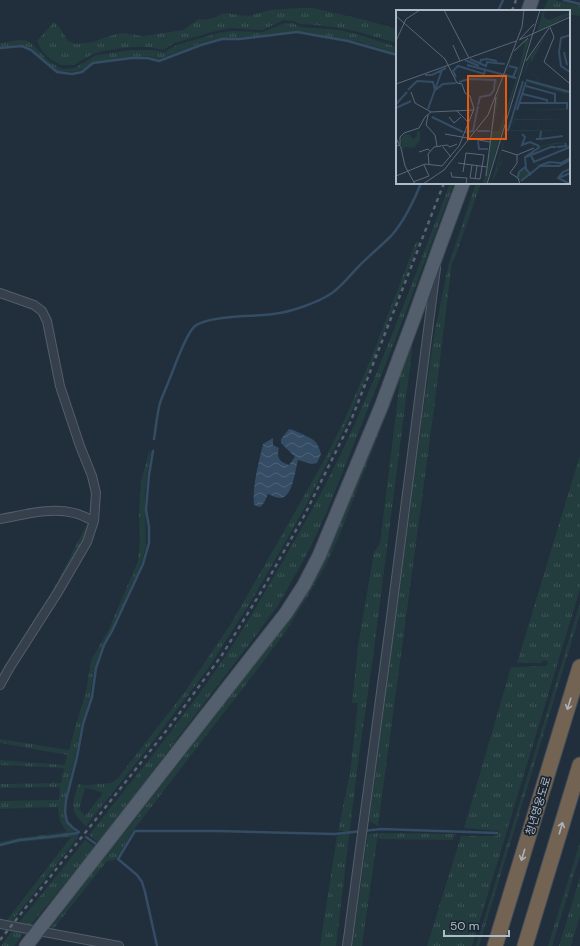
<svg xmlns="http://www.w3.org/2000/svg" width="580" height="946" font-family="'DM Sans','Noto Sans KR',sans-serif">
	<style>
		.grass { fill: url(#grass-tufts); fill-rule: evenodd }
		.water { fill: url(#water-waves) }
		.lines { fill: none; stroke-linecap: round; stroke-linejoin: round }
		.stream { stroke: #344c64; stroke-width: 2.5 }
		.minor-casing { stroke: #535e6a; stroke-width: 10 }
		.primary-casing { stroke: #414c58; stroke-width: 15 }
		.motorway-casing { stroke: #404b57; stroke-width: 17 }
		.minor { stroke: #35404c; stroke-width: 8 }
		.primary { stroke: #535f6c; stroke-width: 13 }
		.motorway { stroke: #736352; stroke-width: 15 }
		.rail { stroke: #576573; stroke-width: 2.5; stroke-dasharray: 4 4; stroke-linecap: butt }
		.oneway { stroke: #aab2bc }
		.labels { text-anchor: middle; stroke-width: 3.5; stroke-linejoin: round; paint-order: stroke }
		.street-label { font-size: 11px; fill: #b0bbc8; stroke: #1a2531 }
		.inset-river { fill: none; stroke: #344c64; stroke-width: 2 }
		.inset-road { fill: none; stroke: #5a6774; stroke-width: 1 }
		.view { fill: #e8590c; fill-opacity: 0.15; stroke: #e8590c; stroke-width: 2 }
		.inset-edge { fill: none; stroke: #b0bbc8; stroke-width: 2 }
	</style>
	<defs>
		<pattern id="grass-tufts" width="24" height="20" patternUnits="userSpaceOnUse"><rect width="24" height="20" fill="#233c3d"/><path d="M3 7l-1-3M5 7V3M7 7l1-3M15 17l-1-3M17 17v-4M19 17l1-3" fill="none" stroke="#405658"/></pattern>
		<pattern id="water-waves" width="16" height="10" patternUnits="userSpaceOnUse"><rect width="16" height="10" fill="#344c64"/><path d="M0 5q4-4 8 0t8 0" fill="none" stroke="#4f6479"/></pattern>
	</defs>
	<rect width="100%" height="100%" fill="#212f3c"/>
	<!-- grass -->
	<g class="grass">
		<path d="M 548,0 L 555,0 L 580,6 L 580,16 L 569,14 L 569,11 L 543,11 Z"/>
		<path d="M 300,8 L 313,8 L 365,20 L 397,29 L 397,43 L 359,32 L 340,28 L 315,25 L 301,24 L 293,21 L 284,20 L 262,30 L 230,28 L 216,31 L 174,43 L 163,50 L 149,47 L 131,47 L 103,51 L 93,54 L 73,65 L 60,65 L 49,58 L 42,51 L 37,41 L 54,22 L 60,28 L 68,41 L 75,44 L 93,42 L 109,36 L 122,33 L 143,36 L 183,30 L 199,19 L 206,20 L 216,17 L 221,14 L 228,13 L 237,15 L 249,16 L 270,10 Z"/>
		<path d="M 285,23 L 292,23 L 301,27 L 340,30 L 360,35 L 397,47 L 397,54 L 360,42 L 297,31 L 240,38 L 221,38 L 201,43 L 159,59 L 147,56 L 132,57 L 110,60 L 93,62 L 82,70 L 71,72 L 57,71 L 31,48 L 23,45 L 0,47 L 0,43 L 19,40 L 28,41 L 34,46 L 50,62 L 62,69 L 75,68 L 96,55 L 132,50 L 150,50 L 164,52 L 177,45 L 218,33 L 232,31 L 263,32 Z"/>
		<path d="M 450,183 L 454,183 L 396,338 L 328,509 L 315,538 L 302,563 L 277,607 L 253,639 L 98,843 L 89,835 C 136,775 186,716 228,652 C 248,622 266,590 284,559 C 310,514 335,469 356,421 C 390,343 420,263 450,183 Z"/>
		<path d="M 476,183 L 481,183 L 454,260 L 452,262 L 434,409 L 378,826 L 369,821 L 423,412 L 434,336 L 448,267 Z"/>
		<path d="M 416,242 L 419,242 L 373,361 L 347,423 L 304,509 L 287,539 L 253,598 L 207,670 L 141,757 L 86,826 C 68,810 73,805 78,784 L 86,785 L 111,783 L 118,778 L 184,693 L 232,622 L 296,510 L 326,457 L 343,423 L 371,359 ZM 85,788 L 91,789 L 103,793 L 85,816 L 79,809 Z"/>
		<path d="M 412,344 L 412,351 L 374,650 L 357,770 L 336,946 L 320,946 L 337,836 L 343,834 L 343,830 L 338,831 L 350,773 L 358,703 L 352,703 L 358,646 L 374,552 L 380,544 L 400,380 L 339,536 L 325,567 L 309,594 L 286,631 L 235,699 L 232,702 L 132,832 L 118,856 L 115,860 L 107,861 L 54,928 L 60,932 L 52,931 L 50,929 L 105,856 L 130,826 L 273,641 L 288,619 L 407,351 Z"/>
		<path d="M 151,451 L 147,475 L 145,497 L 145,511 L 146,545 L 141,564 L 111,631 L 102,646 L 94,669 L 90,698 L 82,722 L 76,753 L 65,801 L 64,814 L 66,823 L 79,836 L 12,921 L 9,924 L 0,922 L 0,918 L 7,920 L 71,837 L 20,842 L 0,846 L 0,842 L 19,838 L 67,832 C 60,823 59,818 58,807 L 0,809 L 0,801 L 59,800 L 60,787 L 0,788 L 0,784 L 61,783 L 64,768 L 0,765 L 0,760 L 64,765 L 68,755 L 0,743 L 0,739 L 69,750 L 77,721 L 86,692 L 91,660 L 108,631 L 138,561 L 140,540 L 139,511 L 141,481 L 149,452 Z"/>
		<path d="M 580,455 L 580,589 L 474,940 L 472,946 L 427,946 L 461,836 L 497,836 L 499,831 L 464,828 L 511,667 L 547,666 L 548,661 L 544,660 L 541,663 L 517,663 Z"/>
		<path d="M 87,524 L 90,525 L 85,541 L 0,677 L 0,673 L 54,588 Z"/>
		<path d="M 580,603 L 580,614 L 479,946 L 476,946 Z"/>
		<path d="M 378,833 L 362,946 L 352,946 L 368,834 Z"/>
		<path d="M 380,833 C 406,833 430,834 456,834 L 453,840 L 379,839 Z"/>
		<path d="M 85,840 L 95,847 L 29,927 L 17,925 Z"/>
		<path d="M 580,842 L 580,855 L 552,946 L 548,946 Z"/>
		<path d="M 580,877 L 580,916 L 571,946 L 559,946 Z"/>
		<path d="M 12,931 L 24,933 L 14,946 L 1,946 Z"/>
	</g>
	<!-- water -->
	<path class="water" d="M 289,429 C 295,430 299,433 304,435 C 315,440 318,442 321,454 L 317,463 L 312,464 L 298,460 C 295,470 293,498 280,498 C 276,498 271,495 268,494 L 264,503 L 260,507 L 254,505 C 252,486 259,462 263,444 L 273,438 L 273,445 L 279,448 C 276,458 280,462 289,465 L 295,457 L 281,443 L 281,439 Z"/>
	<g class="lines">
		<!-- stream -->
		<g class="stream">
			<path d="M 564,0 L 580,4"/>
			<path d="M 498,11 L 503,0"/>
			<path d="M 0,48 L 22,46 L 31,50 L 57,72 L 72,74 L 82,72 L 93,63 L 132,58 L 147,58 L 159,61 L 201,45 L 222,39 L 240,39 L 297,32 L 348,41 L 397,55"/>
			<path d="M 154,439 C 156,427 157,414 160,403 C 163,394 167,386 170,378 C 175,366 186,333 195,326 C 210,315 253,317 273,314 C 291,312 317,303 332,293 C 343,285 351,274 360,265 C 370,255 381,246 391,236 C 403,223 415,199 421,183"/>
			<path d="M 79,832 L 73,828 L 67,822 L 65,812 L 66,800 L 77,757 L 83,724 L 92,697 L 96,668 L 104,645 L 112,631 L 143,564 L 149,543 L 149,527 L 146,510 L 149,475 L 153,451"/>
			<path d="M 86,837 L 96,844"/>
			<path d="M 0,845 L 19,840 L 49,837 L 78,833"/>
			<path d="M 157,946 L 145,892 L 142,882 L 137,875 L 118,859 L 135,831 L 216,831 L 335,834 L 381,829 L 497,833"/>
		</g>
		<defs>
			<g id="minor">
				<path d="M 0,293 L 34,305 L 42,311 L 47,321 L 60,386 L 80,446 L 92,476 L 96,493 L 94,521 L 87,542 L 58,592 L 10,667 L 0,685"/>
				<path d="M 0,519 C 24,515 50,507 74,513 C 81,514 88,519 94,521"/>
				<path d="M 0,924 L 119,946"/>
				<path d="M 347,946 L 390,625 L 436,268"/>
			</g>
			<g id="primary">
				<path d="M 528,11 L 532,0"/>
				<path d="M 26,946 L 286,613 L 304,585 L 319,556 L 381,407 L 414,318 L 439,248 L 463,183"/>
			</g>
			<g id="motorway">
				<path d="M 495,946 L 580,667"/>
				<path d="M 525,946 L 580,765"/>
			</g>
		</defs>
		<!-- minor casing -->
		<use href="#minor" class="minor-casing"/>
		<!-- primary casing -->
		<use href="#primary" class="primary-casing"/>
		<!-- motorway casing -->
		<use href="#motorway" class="motorway-casing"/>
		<!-- minor -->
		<use href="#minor" class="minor"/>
		<!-- primary -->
		<use href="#primary" class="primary"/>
		<!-- motorway -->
		<use href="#motorway" class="motorway"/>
		<!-- rail -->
		<g class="rail">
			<path d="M 512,11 L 516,0"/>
			<path d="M 0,940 L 170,726 L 222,655 L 261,592 L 304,516 L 350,423 L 444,183"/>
		</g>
	</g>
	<!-- one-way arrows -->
	<defs><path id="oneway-shaft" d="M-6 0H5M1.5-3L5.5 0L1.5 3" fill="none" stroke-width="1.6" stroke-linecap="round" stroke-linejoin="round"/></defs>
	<g class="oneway">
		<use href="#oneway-shaft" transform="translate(569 704) rotate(107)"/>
		<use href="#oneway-shaft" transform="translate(561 828) rotate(-73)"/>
		<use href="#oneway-shaft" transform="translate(523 855) rotate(107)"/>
	</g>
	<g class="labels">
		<!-- street labels -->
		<g class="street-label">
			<text transform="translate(538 806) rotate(-73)" y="4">청년영웅도로</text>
		</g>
	</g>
	<!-- overview -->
	<g transform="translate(396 10)">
		<rect width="174" height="174" fill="#212f3c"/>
		<path d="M 147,0 L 149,0 L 148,7 L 153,10 L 168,4 L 174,3 L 174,5 L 141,22 ZM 150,25 L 135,53 L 135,47 L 126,70 L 101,158 L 103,158 L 103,153 L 108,148 L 107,149 L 95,174 L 132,50 L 132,52 L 133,49 ZM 134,28 L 90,174 L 87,174 L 90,158 L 90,166 L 96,121 L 103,121 L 120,69 L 109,67 L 104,76 L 97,121 L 101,83 L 104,76 L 115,48 L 117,46 L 110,64 L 121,67 L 129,32 L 116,45 L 130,30 ZM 133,62 L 139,65 L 142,69 L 143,73 L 174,82 L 170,84 L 172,99 L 174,100 L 121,100 L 119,109 L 174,109 L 142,110 L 143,120 L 174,121 L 115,121 L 109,141 L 129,72 L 142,73 L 140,66 ZM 130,72 L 170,84 L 171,99 L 122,100 ZM 119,110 L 142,110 L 142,120 L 115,120 ZM 92,66 L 102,69 L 101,76 L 96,68 L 73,69 L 69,69 L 65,72 L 61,73 L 47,74 L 44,80 L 44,77 L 40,80 L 38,80 L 46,73 L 63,72 L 68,69 L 75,67 ZM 123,123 L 130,127 L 126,134 L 130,132 L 135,132 L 144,136 L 158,133 L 169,132 L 167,126 L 174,123 L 167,126 L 170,132 L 166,133 L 169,133 L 155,135 L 167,137 L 171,136 L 170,133 L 174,136 L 172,139 L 165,141 L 171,137 L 164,138 L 153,135 L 144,137 L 143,139 L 130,145 L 145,142 L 129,148 L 130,159 L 134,164 L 142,157 L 138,152 L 142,155 L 153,152 L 156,152 L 162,153 L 174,148 L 165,153 L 161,154 L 153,152 L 150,153 L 161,156 L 174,149 L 174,151 L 163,157 L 144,156 L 137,163 L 123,171 L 119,167 L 130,157 L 129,147 L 130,145 L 144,138 L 133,132 L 126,135 L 125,133 L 129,127 Z" fill="#233c3d" fill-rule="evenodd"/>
		<path d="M 21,120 L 24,122 L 24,130 L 18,138 L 9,137 L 6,140 L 5,129 L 8,124 L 14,125 L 17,129 L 21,126 Z" fill="#233c3d"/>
		<path class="inset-river" d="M 174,25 L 165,28 L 163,42 L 165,56 L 174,62M 168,42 L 171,55M 74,49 L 90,56 L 91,52 L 109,54M 69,50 L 83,56M 84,53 L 85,50 L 91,49 L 101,51M 71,55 L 120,68M 113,56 L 121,58 L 117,67M 29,65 L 36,65 L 50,58M 60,67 L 57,61 L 62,56 L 88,64 L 89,60M 130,70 L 174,82M 63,72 L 73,69 L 99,70 L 98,80 L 94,85 L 84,87 L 82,95M 12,80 L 21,71 L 37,72 L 39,80 L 47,74 L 60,73M 127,84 L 151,90 L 151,92M 123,93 L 159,93 L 159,84 L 130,76M 159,93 L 171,93 L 171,99M 0,94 L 11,82M 0,98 L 15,91M 32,99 L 46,60M 121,100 L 130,72M 36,107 L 67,122M 81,121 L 94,121M 112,121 L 127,71M 69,122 L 77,121 L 82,96M 126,124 L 129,127 L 126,135 L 134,132 L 143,136M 140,129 L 144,129 L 145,121M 145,129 L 167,126M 82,131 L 83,139 L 92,139M 161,137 L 170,136 L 169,133M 135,145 L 138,152 L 174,137M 130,147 L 155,137 L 160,137M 143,156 L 153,152 L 165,153 L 174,148M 135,165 L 130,159 L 129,147 L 144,137M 122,167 L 123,162 L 129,157M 163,168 L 174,163M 125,171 L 144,156 L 163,156 L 174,150M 174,174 L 162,168 L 167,162 L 174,159"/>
		<path class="inset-road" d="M 48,0 L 73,48M 0,6 L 49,49 L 61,73 L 66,74 L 69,83 L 74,86 L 78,99 L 63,136 L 46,156 L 29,154 L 0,166M 154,17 L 158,27 L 148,52 L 173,73M 124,29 L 138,14M 123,30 L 174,7M 0,31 L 10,9 L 24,0M 57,35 L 64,51M 118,41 L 132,28M 130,51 L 153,18M 0,74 L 120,31M 15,82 L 19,93 L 35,102M 61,101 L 71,111M 32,105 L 30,115 L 39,125 L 41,136M 53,107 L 58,113 L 65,107M 49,124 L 94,132M 0,128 L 5,138 L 9,156 L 19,174M 0,136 L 4,135 L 4,127 L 8,123 L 23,118 L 29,107 L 35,102 L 78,100M 47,137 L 55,147M 106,140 L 121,145 L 121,153 L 114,163 L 122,168 L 124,174M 23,142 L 32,139 L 34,141M 121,145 L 138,138M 62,153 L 91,157M 33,154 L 32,144 L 38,137 L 51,135 L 54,137 L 61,134M 55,162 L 56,167 L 71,168 L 70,174M 67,162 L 70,143 L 88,145 L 84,169 L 74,168 L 76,155M 90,166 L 100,87M 79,169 L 81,156M 17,172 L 33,166 L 28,155M 27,174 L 48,160 L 92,105 L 126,17 L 128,0M 91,174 L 144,0"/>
		<path class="view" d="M 72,66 L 110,66 L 110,129 L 72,129 Z"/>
		<rect width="174" height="174" class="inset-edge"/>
	</g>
	<!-- scale -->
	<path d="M444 930v6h65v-6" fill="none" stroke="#b0bbc8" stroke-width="2"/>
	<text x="450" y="930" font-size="12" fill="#b0bbc8" stroke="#1a2531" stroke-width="3" paint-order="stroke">50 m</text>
</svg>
